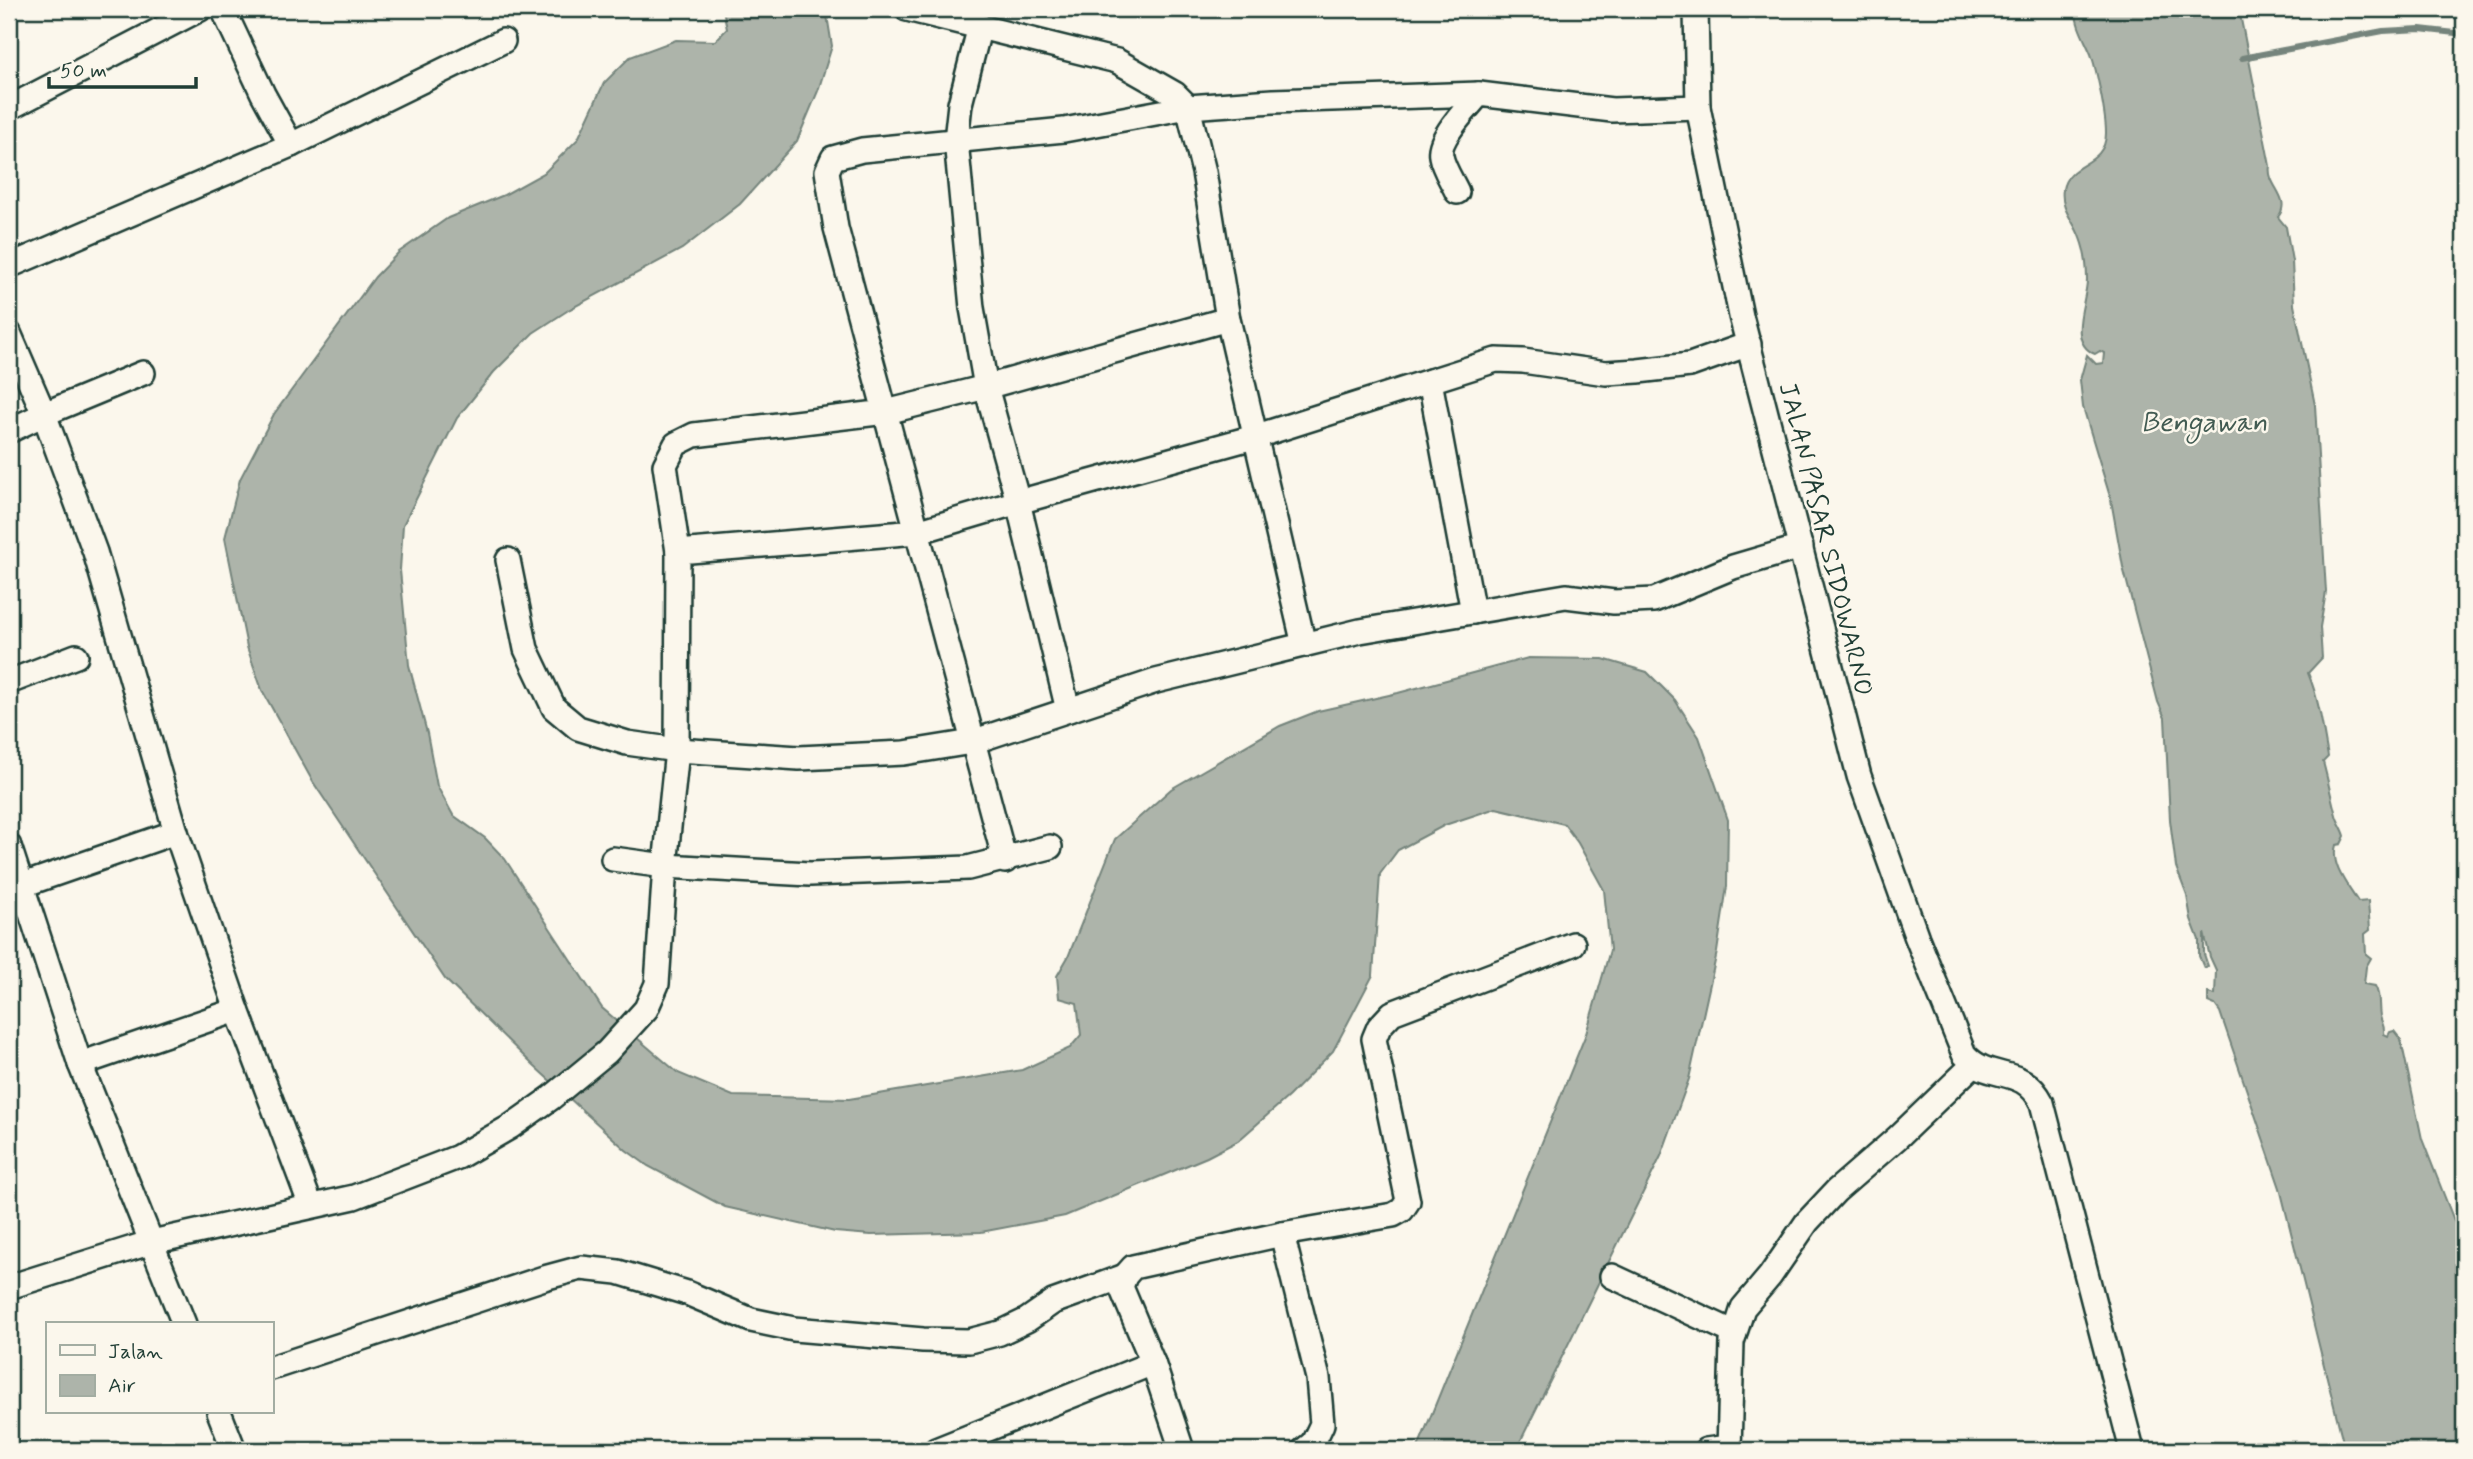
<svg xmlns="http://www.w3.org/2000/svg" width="2473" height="1459" font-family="Mynerve,sans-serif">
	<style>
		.water { fill: #adb4aa; stroke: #74847b; stroke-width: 2 }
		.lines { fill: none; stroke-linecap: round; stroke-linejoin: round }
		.stream { stroke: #74847b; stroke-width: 6 }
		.minor-casing { stroke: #1f3d34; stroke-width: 28 }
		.minor { stroke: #fbf7ec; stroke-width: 23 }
		.labels { text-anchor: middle; stroke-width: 5; stroke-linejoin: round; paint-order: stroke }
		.street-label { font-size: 26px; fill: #1f3d34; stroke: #fbf7ec }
		.water-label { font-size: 28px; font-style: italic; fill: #425b52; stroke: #fbf7ec }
	</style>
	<rect width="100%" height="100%" fill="#fbf7ec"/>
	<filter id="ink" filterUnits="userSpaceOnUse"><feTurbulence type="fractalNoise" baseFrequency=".0143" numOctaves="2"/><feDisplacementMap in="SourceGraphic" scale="14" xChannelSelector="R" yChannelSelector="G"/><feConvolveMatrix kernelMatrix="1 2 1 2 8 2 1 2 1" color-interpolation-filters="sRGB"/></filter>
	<g filter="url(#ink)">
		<!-- water -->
		<g class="water">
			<path d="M 723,9 L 826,9 L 832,46 L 818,91 L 797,141 L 740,204 L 682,249 L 570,309 L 533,333 L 494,372 L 457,418 L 403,525 L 400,570 L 409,665 L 427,733 L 437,786 L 453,815 L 485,838 L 505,859 L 602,1008 L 678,1073 L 733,1096 L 849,1099 L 1022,1070 L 1070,1048 L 1081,1035 L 1077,1003 L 1059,998 L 1057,976 L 1068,957 L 1115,839 L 1171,789 L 1280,726 L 1318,711 L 1398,693 L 1528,658 L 1603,659 L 1647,672 L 1675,700 L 1699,737 L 1728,820 L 1727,886 L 1717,952 L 1689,1079 L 1661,1156 L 1516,1450 L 1417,1450 L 1586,1034 L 1610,950 L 1604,890 L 1578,843 L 1564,824 L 1496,808 L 1445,825 L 1398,850 L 1380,874 L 1373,975 L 1333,1051 L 1289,1096 L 1238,1141 L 1207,1157 L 1065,1216 L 981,1232 L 871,1235 L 835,1232 L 725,1207 L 648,1166 L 626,1150 L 534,1066 L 445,979 L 313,782 L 262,690 L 247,647 L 225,538 L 240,479 L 274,414 L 375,277 L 399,252 L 448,218 L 504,195 L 544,173 L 578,139 L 604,83 L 630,57 L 676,40 L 715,41 L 727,29 Z"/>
			<path d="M 2076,9 L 2239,9 L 2270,166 C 2266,186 2293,198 2278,217 L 2286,227 L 2292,261 L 2294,305 L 2315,405 L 2326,592 L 2320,627 L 2322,658 L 2308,673 C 2319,699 2323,729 2328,757 L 2323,762 C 2328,780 2331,797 2336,815 C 2338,823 2343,828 2345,836 L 2341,844 L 2336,845 C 2330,865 2348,886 2358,902 L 2368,901 L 2370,930 L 2365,934 L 2366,954 L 2371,958 L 2366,967 L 2364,984 L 2375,986 C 2381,996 2378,1005 2380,1016 C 2382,1024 2385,1026 2384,1034 L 2388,1036 L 2390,1032 L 2394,1031 L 2401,1040 L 2422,1139 L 2464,1246 L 2464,1450 L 2345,1450 L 2280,1188 L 2220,1012 L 2215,1005 L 2208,1002 L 2208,993 L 2215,995 L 2216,970 L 2210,957 L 2204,933 L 2204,954 L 2208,966 L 2204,968 L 2199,956 L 2199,940 L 2191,919 L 2187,896 L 2176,867 L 2170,820 L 2165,718 L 2158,702 L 2123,567 L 2111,500 L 2083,407 L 2080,380 L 2087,355 L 2096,364 L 2103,363 L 2104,353 L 2100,351 L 2095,354 C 2066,342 2087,302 2087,280 C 2087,266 2085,251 2080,238 C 2074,220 2060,210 2063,189 C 2068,161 2106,167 2106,133 C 2106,115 2097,71 2091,54 C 2085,40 2075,24 2076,9 Z"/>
		</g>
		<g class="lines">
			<!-- stream -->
			<path class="stream" d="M 2242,58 L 2383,31 L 2420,29 L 2464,34"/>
			<defs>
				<g id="minor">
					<path d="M 223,9 L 263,94 L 291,145"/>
					<path d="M 907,9 L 1117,61 L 1175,94 L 1188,107 L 1204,172 L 1228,319 L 1304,645"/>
					<path d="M 1696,9 L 1698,107 L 1741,316 L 1859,776 L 1917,938 L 1964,1054 C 1990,1084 2022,1063 2042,1103 L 2132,1450"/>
					<path d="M 980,26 L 960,104 L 956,140 L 972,308 L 986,387 L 1018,502 L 1068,710"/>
					<path d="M 9,108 L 200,9"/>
					<path d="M 1457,192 C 1452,181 1443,168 1441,156 C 1437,138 1468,108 1479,94"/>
					<path d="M 9,266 L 291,145 L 503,41"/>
					<path d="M 9,333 L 44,414 L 143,373"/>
					<path d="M 1430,381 L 1473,612"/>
					<path d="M 9,431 L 44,414 L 95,552 L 176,832 L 237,1010 L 311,1206"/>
					<path d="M 678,552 L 917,532 L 1018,502 L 1254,437 L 1496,360 L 1523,361 L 1606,373 L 1638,371 L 1690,365 L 1749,344"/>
					<path d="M 508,560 L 526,649 L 554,708 L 578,728 L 627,743 L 677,750 L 799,758 L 904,753 L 972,742 L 1156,681 L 1360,631 L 1566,596 L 1614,602 L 1654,600 L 1733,567 L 1801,547"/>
					<path d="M 9,682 L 76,656"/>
					<path d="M 9,846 L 80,1064 L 184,1324"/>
					<path d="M 613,859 L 665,866 L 810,874 L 968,868 L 1050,847"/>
					<path d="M 1005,861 L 836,228 L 827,171 L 833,158 L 862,150 L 1064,130 L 1188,107 L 1273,101 L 1479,94 L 1612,110 L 1698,107"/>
					<path d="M 23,885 L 176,832"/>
					<path d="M 80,1064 L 237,1010"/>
					<path d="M 1282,1234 L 1318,1378 L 1322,1424 L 1313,1443 L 1304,1450"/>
					<path d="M 1612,1276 L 1735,1333"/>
					<path d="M 9,1287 L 152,1242 L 354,1197 L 458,1157 L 510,1127 L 551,1098 L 607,1052 L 646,1009 L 657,984 L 665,866 L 677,750 L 678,552 L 665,465 L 676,444 L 694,435 L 886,412 L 986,387 L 1228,319"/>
					<path d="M 271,1368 L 544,1278 L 581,1268 L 618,1272 L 687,1293 L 751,1320 L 794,1329 L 923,1340 L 969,1341 L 1000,1333 L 1027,1320 L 1053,1302 L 1125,1276"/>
					<path d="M 219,1412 L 234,1450"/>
					<path d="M 936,1450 L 1153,1363"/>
					<path d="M 1182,1450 L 1153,1363 L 1121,1287 L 1125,1276 L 1133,1267 L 1282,1234 L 1393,1215 L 1402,1210 L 1408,1201 L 1374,1039 L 1379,1027 L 1392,1013 L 1573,944"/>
					<path d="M 1706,1450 L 1728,1447"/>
					<path d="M 1729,1450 L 1732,1342 L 1743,1308 L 1770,1276 L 1807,1222 L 1836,1191 L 1897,1138 L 1973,1065"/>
				</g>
			</defs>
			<!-- minor casing -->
			<use href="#minor" class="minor-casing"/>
			<!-- minor -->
			<use href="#minor" class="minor"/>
		</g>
	</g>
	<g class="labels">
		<!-- street labels -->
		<g class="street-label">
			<text transform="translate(1827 539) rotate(76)" y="9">JALAN PASAR SIDOWARNO</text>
		</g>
		<!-- water labels -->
		<g class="water-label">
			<text x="2204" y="431">Bengawan</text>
		</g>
	</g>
	<!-- margin -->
	<rect width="2473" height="1459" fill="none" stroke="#fbf7ec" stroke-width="35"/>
	<rect x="18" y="18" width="2438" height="1424" fill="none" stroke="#1f3d34" stroke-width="2.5" filter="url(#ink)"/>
	<!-- legend -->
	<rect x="46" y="1322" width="228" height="91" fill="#fbf7ec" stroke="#a3ada2" stroke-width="2"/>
	<rect x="60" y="1345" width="35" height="10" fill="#fbf7ec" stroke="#a3ada2" stroke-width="2"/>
	<text x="108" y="1358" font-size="21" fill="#1f3d34">Jalan</text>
	<rect x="60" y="1375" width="35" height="21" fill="#adb4aa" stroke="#a3ada2" stroke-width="2"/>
	<text x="108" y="1392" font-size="21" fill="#1f3d34">Air</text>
	<!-- scale -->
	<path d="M49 77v10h147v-10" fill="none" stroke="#1f3d34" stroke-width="3.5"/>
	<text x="60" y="77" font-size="21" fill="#1f3d34" stroke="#fbf7ec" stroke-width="5" paint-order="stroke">50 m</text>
</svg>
